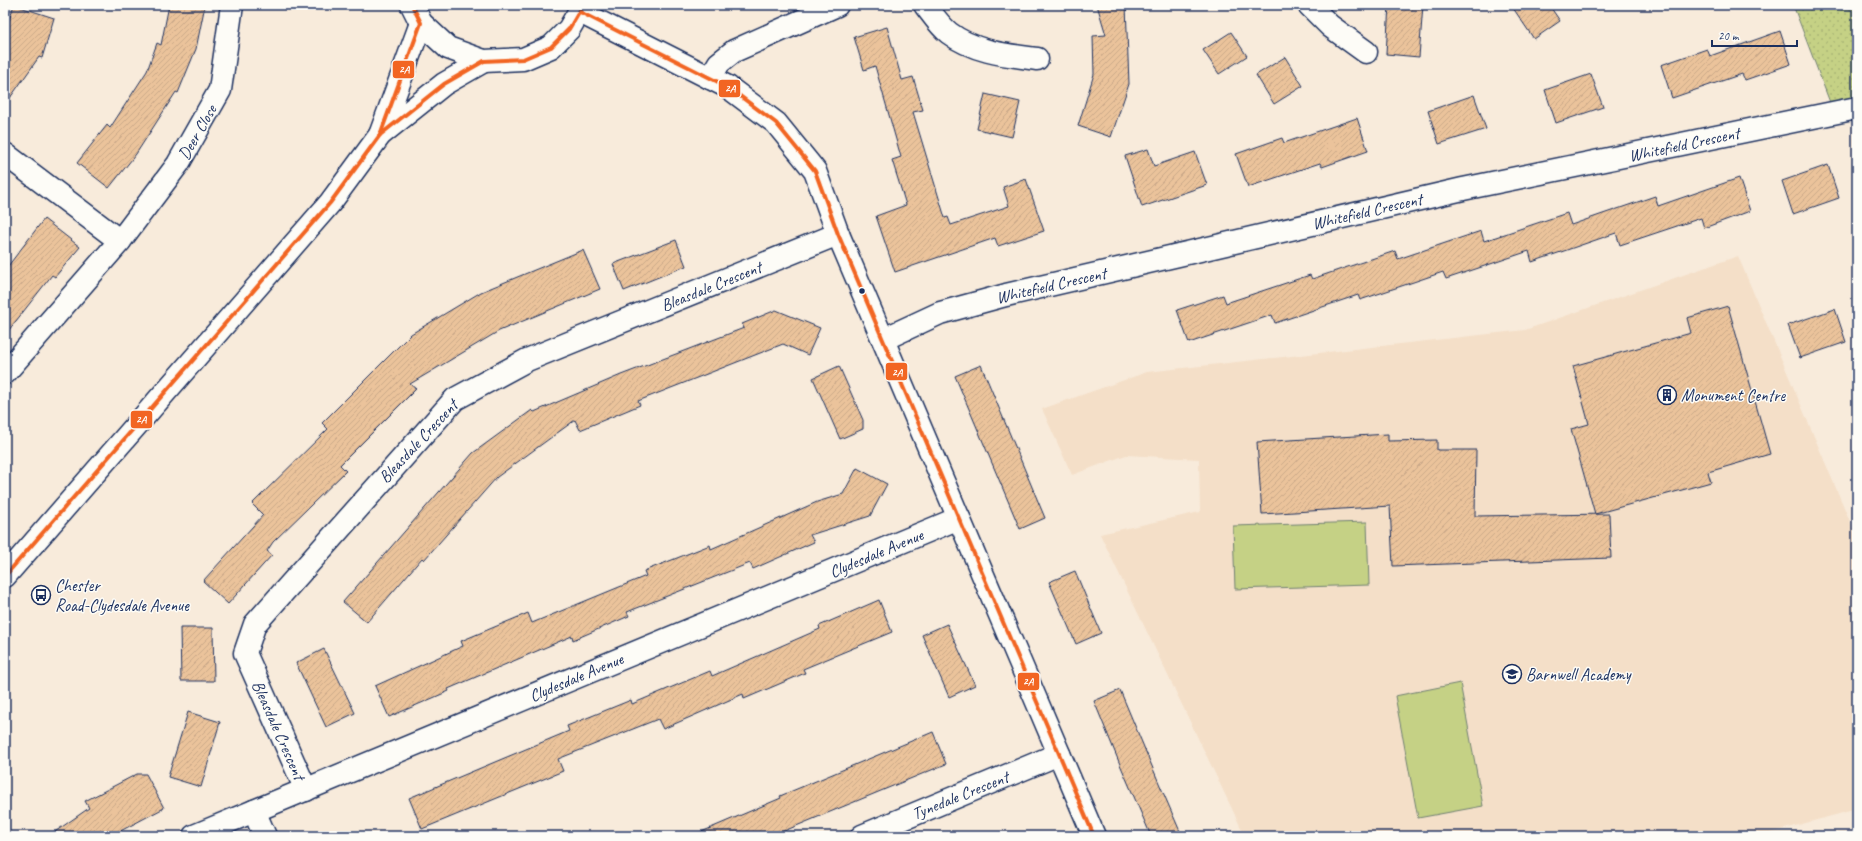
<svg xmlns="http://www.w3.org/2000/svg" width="1862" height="841" font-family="Caveat,sans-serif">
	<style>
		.built { fill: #f4dfc8 }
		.grass { fill: url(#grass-dots); stroke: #708072 }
		.park { fill: #c5d185; stroke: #708072 }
		.building { fill: url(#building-hatch); stroke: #1b2f5e }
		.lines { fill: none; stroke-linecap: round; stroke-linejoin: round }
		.minor-casing { stroke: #1b2f5e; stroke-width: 25 }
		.major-casing { stroke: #1b2f5e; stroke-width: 25 }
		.minor { stroke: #fdfcf7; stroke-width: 22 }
		.major { stroke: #fdfcf7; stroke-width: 22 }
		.bus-1-casing { stroke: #fdfcf7; stroke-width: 7 }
		.bus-1 { stroke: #f26522; stroke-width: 4 }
		.bus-dot { fill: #1b2f5e; stroke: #fdfcf7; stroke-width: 1.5 }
		.labels { text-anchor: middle; stroke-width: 3; stroke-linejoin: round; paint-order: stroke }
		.street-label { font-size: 17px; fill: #1b2f5e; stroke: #fdfcf7 }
		.poi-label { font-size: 17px; fill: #1b2f5e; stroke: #fdfcf7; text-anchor: start }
		.line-badge { stroke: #fdfcf7; stroke-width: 1.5 }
		.badge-label { font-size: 11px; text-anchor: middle; font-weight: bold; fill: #fff }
	</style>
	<defs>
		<pattern id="grass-dots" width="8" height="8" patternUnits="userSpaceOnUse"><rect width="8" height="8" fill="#c5d185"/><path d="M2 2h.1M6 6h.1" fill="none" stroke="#a9b475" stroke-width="1.8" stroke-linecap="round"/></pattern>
		<pattern id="building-hatch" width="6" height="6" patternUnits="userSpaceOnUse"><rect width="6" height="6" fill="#ebc39b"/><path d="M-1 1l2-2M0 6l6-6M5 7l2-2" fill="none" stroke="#c9a888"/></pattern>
	</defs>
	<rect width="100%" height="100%" fill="#f8ebdb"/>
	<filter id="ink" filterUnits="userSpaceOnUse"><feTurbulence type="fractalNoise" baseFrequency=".025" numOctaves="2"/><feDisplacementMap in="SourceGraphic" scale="8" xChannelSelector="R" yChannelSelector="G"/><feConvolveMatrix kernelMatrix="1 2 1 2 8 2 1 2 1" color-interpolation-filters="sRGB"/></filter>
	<g filter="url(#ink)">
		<!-- built -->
		<path class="built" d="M 1738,256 L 1857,538 L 1857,809 L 1758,836 L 1245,836 L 1100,534 L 1200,512 L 1199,459 L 1126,455 L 1072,475 L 1042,409 L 1147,372 L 1525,330 Z"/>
		<!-- grass -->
		<path class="grass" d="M 1793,5 L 1857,5 L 1857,108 L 1834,113 Z"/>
		<!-- park -->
		<g class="park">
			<path d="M 1367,522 L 1369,585 L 1235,589 L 1233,526 Z"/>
			<path d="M 1460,683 L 1483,806 L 1418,818 L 1395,696 Z"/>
		</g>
		<!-- building -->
		<g class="building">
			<path d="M 14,5 L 54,18 L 42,58 L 39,57 L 5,105 L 5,32 Z"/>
			<path d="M 169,5 L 205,5 L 196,49 L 178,93 L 176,92 L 136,154 L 109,188 L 77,163 L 107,125 L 110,128 L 147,71 L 157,43 L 161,45 Z"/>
			<path d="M 1097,5 L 1126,5 L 1129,84 L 1111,137 L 1078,126 L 1094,74 L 1093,36 L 1106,35 Z"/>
			<path d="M 1389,5 L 1423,5 L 1419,57 L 1386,54 Z"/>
			<path d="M 1511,5 L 1549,5 L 1560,21 L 1534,39 Z"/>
			<path d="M 887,27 L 902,80 L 913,77 L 923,110 L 913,112 L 945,218 L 948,217 L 951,225 L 1009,206 L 1003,187 L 1026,179 L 1044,231 L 998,246 L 995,238 L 895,272 L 876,216 L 906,205 L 892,160 L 901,157 L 875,66 L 864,70 L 854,37 Z"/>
			<path d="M 1780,31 L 1791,64 L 1745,80 L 1742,74 L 1672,98 L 1661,65 L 1707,49 L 1710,56 Z"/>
			<path d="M 1231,32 L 1247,56 L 1219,74 L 1203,50 Z"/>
			<path d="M 1285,57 L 1303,86 L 1274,104 L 1256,75 Z"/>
			<path d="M 1591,74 L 1603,107 L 1556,123 L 1545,90 Z"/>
			<path d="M 985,94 L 1020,102 L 1012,137 L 977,129 Z"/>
			<path d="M 1474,95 L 1486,129 L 1439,144 L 1428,111 Z"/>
			<path d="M 1357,118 L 1368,151 L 1322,167 L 1320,163 L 1248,187 L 1236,154 L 1282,138 L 1284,143 Z"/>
			<path d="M 1148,149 L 1154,166 L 1195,152 L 1207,185 L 1142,207 L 1125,156 Z"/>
			<path d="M 1828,165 L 1839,198 L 1793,214 L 1782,181 Z"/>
			<path d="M 1739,178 L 1750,211 L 1704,228 L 1701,218 L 1620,245 L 1616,233 L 1532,262 L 1529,251 L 1446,279 L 1443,272 L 1360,300 L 1358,295 L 1275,323 L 1272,315 L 1189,343 L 1177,310 L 1223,295 L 1226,303 L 1310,275 L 1312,279 L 1395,251 L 1398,259 L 1481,231 L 1484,241 L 1567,213 L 1571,225 L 1655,196 L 1658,206 Z"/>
			<path d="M 44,219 L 80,247 L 55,277 L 52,275 L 5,335 L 5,270 Z"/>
			<path d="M 676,240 L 686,266 L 624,291 L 613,264 Z"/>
			<path d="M 583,250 L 600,289 L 499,331 L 410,384 L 416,389 L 340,465 L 346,471 L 273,542 L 267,551 L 272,555 L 228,604 L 203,581 L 263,515 L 252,504 L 328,429 L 322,423 L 411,334 L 481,292 Z"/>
			<path d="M 1728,306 L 1770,454 L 1708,472 L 1711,482 L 1595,514 L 1571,429 L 1589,424 L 1573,366 L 1691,333 L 1687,318 Z"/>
			<path d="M 1835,309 L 1846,342 L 1800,358 L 1788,325 Z"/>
			<path d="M 776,310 L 820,328 L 808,355 L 783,344 L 638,401 L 640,405 L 580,430 L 575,420 L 497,477 L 424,560 L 422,558 L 367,622 L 343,602 L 473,453 L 532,410 L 534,412 L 621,375 L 744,328 L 742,324 Z"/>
			<path d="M 981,365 L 1045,518 L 1020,529 L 955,376 Z"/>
			<path d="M 839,366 L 863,420 L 863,429 L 840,439 L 813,378 Z"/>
			<path d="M 1388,434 L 1388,441 L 1437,440 L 1437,450 L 1476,450 L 1475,516 L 1609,514 L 1611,558 L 1393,566 L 1390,506 L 1262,514 L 1257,442 Z"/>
			<path d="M 857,468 L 887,484 L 870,516 L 810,535 L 814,542 L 753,569 L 750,563 L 627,612 L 629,616 L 573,640 L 572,636 L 448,689 L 449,691 L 389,717 L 375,686 L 463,646 L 461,641 L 528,613 L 532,623 L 646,576 L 644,571 L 710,545 L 711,549 L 817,502 L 843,494 Z"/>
			<path d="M 1075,571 L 1101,633 L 1076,644 L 1049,582 Z"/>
			<path d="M 879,600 L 892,632 L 803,669 L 805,673 L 744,699 L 743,694 L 663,729 L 658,719 L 558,759 L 563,771 L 422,829 L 409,798 L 569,731 L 567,726 L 631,700 L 632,704 L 710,671 L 712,676 L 820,629 L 819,626 Z"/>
			<path d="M 947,624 L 975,685 L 949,697 L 922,635 Z"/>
			<path d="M 180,628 L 213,628 L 214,681 L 181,681 Z"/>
			<path d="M 324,649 L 355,713 L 326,727 L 296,663 Z"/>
			<path d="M 1120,690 L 1159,783 L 1182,836 L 1151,836 L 1119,762 L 1094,701 Z"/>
			<path d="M 188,712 L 220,722 L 201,787 L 168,777 Z"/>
			<path d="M 933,732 L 946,764 L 772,836 L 692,836 L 781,798 L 780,796 Z"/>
			<path d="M 137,774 L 146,774 L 164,808 L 111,836 L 49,836 L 89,808 L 85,801 Z"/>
		</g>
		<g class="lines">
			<defs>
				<g id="minor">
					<path d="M 925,5 C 932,14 940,26 949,33 C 974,52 1007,55 1037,59"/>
					<path d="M 1309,5 L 1330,26 L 1366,52"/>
					<path d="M 580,12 L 728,87 L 776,123 L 815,171 L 838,234 L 1094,836"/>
					<path d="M 710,78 L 719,63 L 734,51 L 837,5"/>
					<path d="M 5,154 L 120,241"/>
					<path d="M 884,339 L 940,313 L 1006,295 L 1463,189 L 1857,108"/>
					<path d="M 5,373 L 120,241 L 178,164 L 220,90 L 232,5"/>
					<path d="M 306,790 L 245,653 L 255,624 L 455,399 L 527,360 L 838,234"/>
					<path d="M 254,811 L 265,836"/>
					<path d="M 194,836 L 959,518"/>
					<path d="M 862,836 L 1059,754"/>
				</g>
				<g id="major">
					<path d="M 412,5 L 421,23 L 448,48 L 484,61 L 523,59 L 551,47 L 569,29 L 583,5"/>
					<path d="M 380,135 L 421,23"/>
					<path d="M 5,576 L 330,203 L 380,135 L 444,84 L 484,61"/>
				</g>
			</defs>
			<!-- minor casing -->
			<use href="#minor" class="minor-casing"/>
			<!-- major casing -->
			<use href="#major" class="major-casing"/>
			<!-- minor -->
			<use href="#minor" class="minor"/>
			<!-- major -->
			<use href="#major" class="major"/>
			<defs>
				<g id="bus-1">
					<path d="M 580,12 L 728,87 L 776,123 L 815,171 L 838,234 L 1094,836"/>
					<path d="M 380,135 L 421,23 L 412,5"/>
					<path d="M 5,576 L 330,203 L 380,135 L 444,84 L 484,61 L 523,59 L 551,47 L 569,29 L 583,5"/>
				</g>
			</defs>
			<!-- bus-1 casing -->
			<use href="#bus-1" class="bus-1-casing"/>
			<!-- bus-1 -->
			<use href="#bus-1" class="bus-1"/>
		</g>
	</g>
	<!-- icons -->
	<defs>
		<symbol id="building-ring" viewBox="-11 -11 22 22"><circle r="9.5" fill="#fdfcf7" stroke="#1b2f5e" stroke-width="1.5"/><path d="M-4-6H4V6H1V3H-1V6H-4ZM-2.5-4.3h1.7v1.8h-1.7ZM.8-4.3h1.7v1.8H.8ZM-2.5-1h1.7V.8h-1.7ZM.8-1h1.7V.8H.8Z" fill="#1b2f5e"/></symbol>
		<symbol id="bus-ring" viewBox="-11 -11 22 22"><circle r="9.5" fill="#fdfcf7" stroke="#1b2f5e" stroke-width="1.5"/><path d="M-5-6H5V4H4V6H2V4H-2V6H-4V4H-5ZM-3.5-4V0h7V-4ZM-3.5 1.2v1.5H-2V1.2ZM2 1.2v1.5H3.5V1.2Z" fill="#1b2f5e"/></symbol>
		<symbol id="school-ring" viewBox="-11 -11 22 22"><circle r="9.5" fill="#fdfcf7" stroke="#1b2f5e" stroke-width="1.5"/><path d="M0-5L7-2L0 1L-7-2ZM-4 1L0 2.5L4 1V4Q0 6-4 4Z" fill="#1b2f5e"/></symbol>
	</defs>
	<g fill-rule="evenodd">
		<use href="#building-ring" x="1656" y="384" width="22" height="22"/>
		<use href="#bus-ring" x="30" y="584" width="22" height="22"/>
		<use href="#school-ring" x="1501" y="663" width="22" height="22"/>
	</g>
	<!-- markers -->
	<circle class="bus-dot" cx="862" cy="291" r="3.5"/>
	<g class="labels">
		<!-- street labels -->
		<g class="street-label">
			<text transform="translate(197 132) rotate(-60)" y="6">Deer Close</text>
			<text transform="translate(1684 144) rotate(-12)" y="6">Whitefield Crescent</text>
			<text transform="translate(1367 211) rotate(-13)" y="6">Whitefield Crescent</text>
			<text transform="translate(1051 285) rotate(-13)" y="6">Whitefield Crescent</text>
			<text transform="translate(711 286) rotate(-22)" y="6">Bleasdale Crescent</text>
			<text transform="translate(418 441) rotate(-47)" y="6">Bleasdale Crescent</text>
			<text transform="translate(876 553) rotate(-23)" y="6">Clydesdale Avenue</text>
			<text transform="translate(576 677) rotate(-23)" y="6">Clydesdale Avenue</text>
			<text transform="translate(279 730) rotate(66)" y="6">Bleasdale Crescent</text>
			<text transform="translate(960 795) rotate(-22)" y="6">Tynedale Crescent</text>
		</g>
		<!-- poi labels -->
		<g class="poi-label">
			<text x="1681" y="401">Monument Centre</text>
			<text x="55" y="591">Chester<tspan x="55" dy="20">Road-Clydesdale Avenue</tspan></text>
			<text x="1526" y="680">Barnwell Academy</text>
		</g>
	</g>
	<g class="line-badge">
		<rect x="392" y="60" width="23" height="19" rx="4" fill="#f26522"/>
		<rect x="718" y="79" width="23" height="19" rx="4" fill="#f26522"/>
		<rect x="885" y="362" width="23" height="19" rx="4" fill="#f26522"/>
		<rect x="130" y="410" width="23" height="19" rx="4" fill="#f26522"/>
		<rect x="1017" y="672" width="23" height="19" rx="4" fill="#f26522"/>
	</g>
	<g class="badge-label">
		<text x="404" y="73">2A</text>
		<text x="730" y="92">2A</text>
		<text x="897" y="376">2A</text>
		<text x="141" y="423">2A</text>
		<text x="1028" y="685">2A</text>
	</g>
	<!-- margin -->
	<rect width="1862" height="841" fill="none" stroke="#fdfcf7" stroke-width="20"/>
	<rect x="10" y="10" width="1842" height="821" fill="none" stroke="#1b2f5e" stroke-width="1.5" filter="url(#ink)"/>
	<!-- scale -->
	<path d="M1712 40v6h85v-6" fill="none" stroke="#1b2f5e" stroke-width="2"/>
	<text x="1718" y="40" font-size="12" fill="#1b2f5e" stroke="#fdfcf7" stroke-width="3" paint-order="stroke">20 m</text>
</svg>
